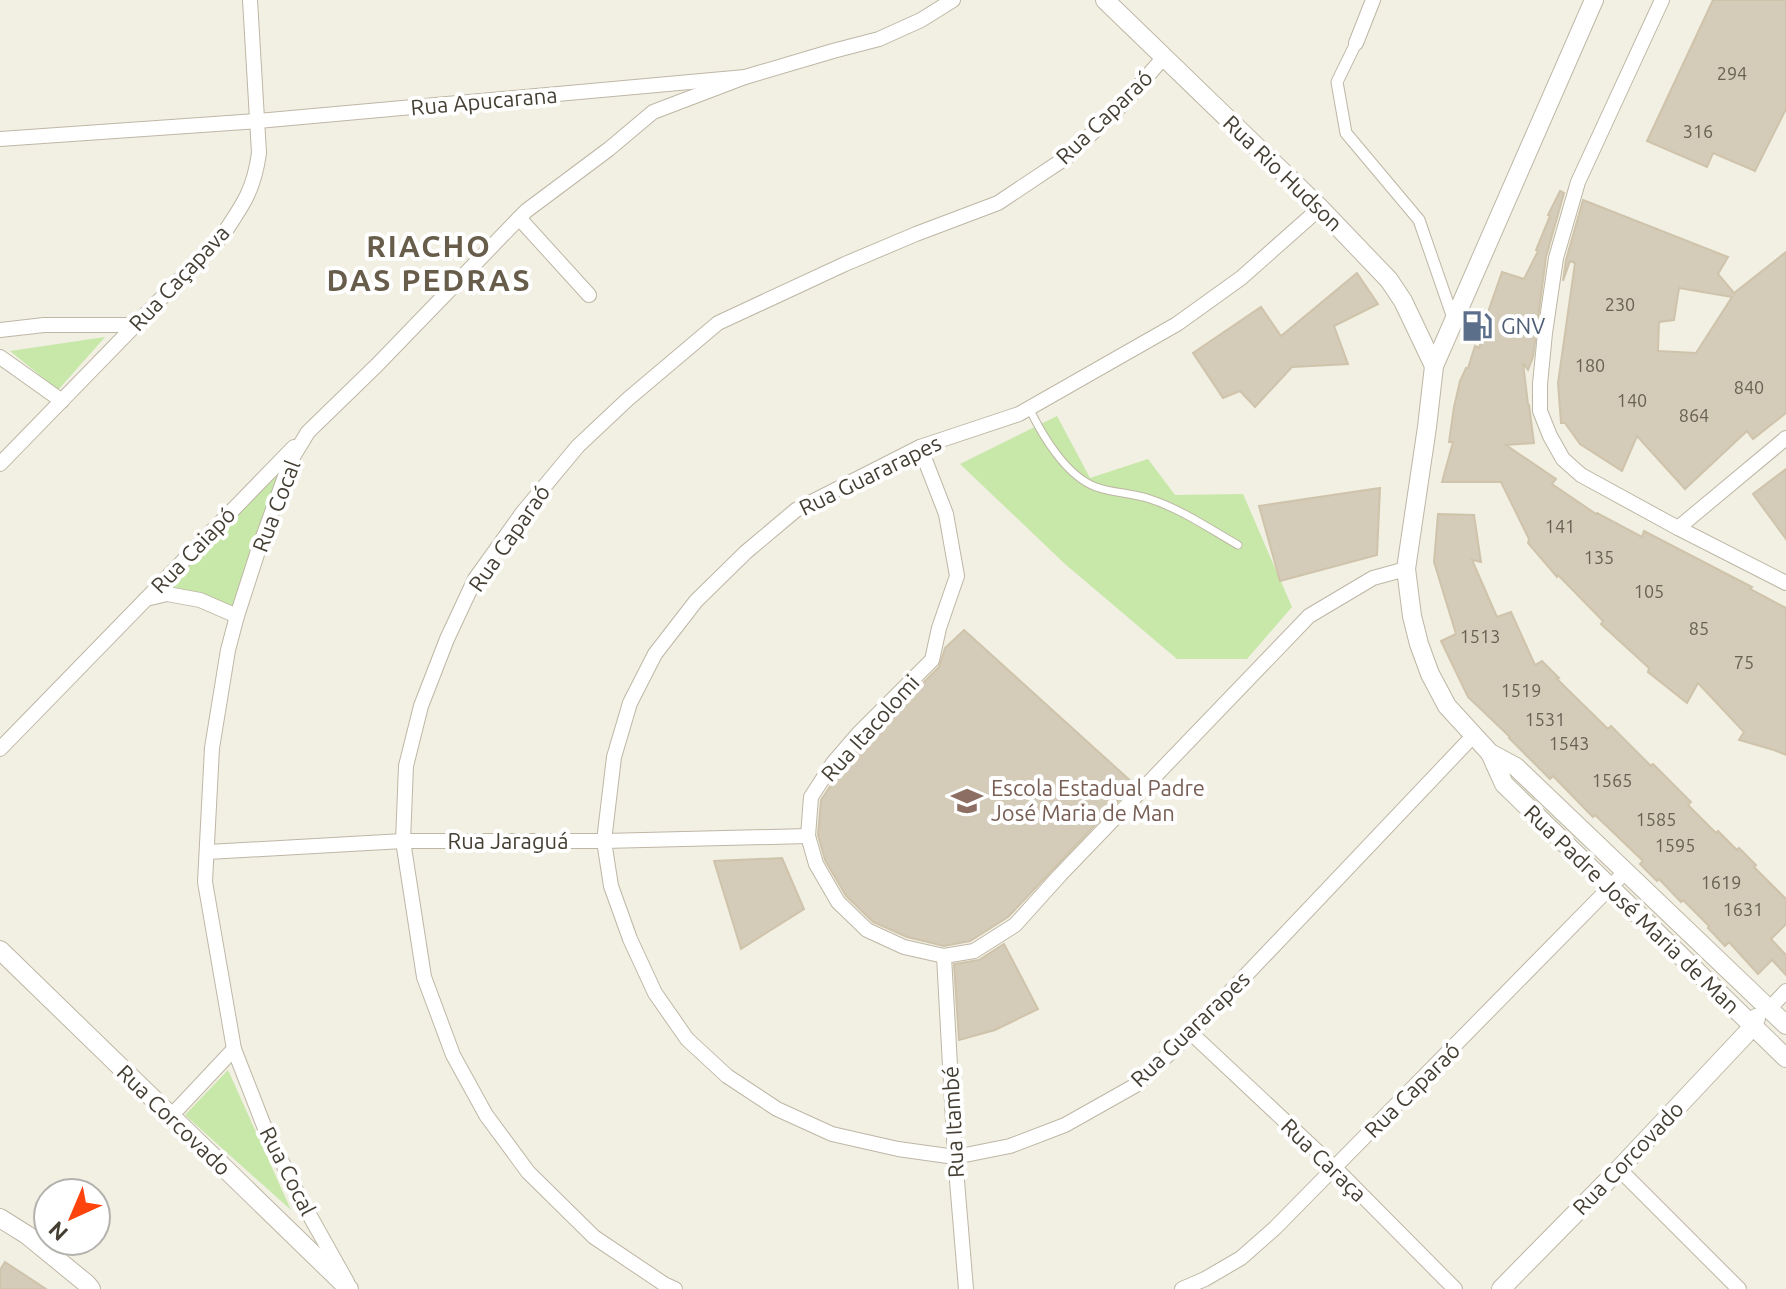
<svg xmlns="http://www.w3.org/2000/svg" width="1786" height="1289" font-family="Ubuntu,sans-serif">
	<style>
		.green { fill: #c7e8a9 }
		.building { fill: #d4cbb8; stroke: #cfc4ab; stroke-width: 2; fill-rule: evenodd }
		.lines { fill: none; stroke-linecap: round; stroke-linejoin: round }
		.service-casing { stroke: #beb7a5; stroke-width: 9 }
		.pedestrian-casing { stroke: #beb7a5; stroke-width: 13 }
		.minor-casing { stroke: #beb7a5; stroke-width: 16 }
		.tertiary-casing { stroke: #beb7a5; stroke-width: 20 }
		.service { stroke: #fff; stroke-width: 7 }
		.pedestrian { stroke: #fff; stroke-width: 11 }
		.minor { stroke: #fff; stroke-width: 14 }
		.tertiary { stroke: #fff; stroke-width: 18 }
		.labels { text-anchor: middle; stroke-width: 8; stroke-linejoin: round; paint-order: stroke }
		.number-label { font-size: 18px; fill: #686154 }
		.street-label { font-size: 22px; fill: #443e33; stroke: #fff }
		.service-label { font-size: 22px; fill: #4e5e75; stroke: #fff; text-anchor: start }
		.education-label { font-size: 22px; fill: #785e54; stroke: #fff; text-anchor: start }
		.district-label { font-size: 30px; font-weight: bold; letter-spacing: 2px; fill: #675d4a; stroke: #fff }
	</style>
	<rect width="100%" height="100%" fill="#f2efe3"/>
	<!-- green -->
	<g class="green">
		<path d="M 105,337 L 58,390 L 10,351 Z"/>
		<path d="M 1057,416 L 1090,478 L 1148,459 L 1175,495 L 1243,494 L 1292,607 L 1247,659 L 1177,659 L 1065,564 L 960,464 Z"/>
		<path d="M 279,471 L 234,611 L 178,590 L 166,587 Z"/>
		<path d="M 228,1070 L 291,1210 L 185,1115 Z"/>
	</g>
	<!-- building -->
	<g class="building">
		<path d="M 1713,0 L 1786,0 L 1786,109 L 1755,171 L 1713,153 L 1707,167 L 1647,141 Z"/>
		<path d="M 1560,191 L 1564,193 L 1546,257 L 1533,357 L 1528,370 L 1523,363 L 1528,404 L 1529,405 L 1534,443 L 1506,445 L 1556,479 L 1552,484 L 1596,514 L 1597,513 L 1642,537 L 1644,531 L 1752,587 L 1750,589 L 1786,608 L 1786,755 L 1774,750 L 1739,740 L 1744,732 L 1698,683 L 1687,703 L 1648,672 L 1649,668 L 1601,624 L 1603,621 L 1558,575 L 1557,577 L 1528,543 L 1529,539 L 1501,482 L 1442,482 L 1453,442 L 1449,442 L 1454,407 L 1460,381 L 1466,368 L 1468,368 L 1475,346 L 1479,348 L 1489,316 L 1487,315 L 1502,272 L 1524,279 L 1538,251 L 1536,250 L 1550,216 L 1548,215 Z"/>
		<path d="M 1583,200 L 1728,257 L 1718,274 L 1734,293 L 1786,252 L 1786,413 L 1753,439 L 1747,431 L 1685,489 L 1637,436 L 1622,471 L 1580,444 L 1565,423 L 1561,423 L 1558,383 L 1575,263 L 1570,261 L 1563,281 L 1566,260 ZM 1679,288 L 1732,297 L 1696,353 L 1658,351 L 1659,322 L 1674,320 Z"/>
		<path d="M 1357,273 L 1378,304 L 1334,326 L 1348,364 L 1292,367 L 1255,407 L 1240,391 L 1223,398 L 1193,353 L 1261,307 L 1281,336 Z"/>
		<path d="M 1786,469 L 1786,539 L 1753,494 Z"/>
		<path d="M 1380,488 L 1377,555 L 1280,581 L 1259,506 Z"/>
		<path d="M 1438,514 L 1474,515 L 1481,562 L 1472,560 L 1497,617 L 1511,612 L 1535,665 L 1542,661 L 1559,678 L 1557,679 L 1608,729 L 1611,726 L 1651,766 L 1653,764 L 1691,802 L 1688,805 L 1716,833 L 1718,831 L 1737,850 L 1739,848 L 1756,865 L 1754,867 L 1786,899 L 1786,924 L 1771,939 L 1786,955 L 1786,975 L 1772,960 L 1758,974 L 1729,942 L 1725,946 L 1708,928 L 1709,926 L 1683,900 L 1681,902 L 1659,879 L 1657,881 L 1640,864 L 1643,861 L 1616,835 L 1595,815 L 1593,817 L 1553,776 L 1550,779 L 1509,738 L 1510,737 L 1468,697 L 1441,641 L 1456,634 L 1434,562 Z"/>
		<path d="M 964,630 L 1134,784 L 1008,917 L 970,941 L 944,946 L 907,937 L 873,922 L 846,896 L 825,860 L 818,835 L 821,800 L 837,776 L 865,741 L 939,667 L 945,648 Z"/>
		<path d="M 782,858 L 804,909 L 741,949 L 714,861 Z"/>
		<path d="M 1004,944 L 1038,1009 L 995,1030 L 959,1040 L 954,964 L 979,960 Z"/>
		<path d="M 5,1262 L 46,1289 L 0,1289 L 0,1270 Z"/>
	</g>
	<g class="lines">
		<defs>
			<path id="service" d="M 1029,408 C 1042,435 1066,476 1096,487 C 1113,493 1132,493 1150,499 C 1181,509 1210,529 1238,545"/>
			<path id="pedestrian" d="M 1356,43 L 1337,82 L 1346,133 L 1419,220 L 1454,321"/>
			<g id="minor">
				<path d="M 1662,0 L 1578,182 L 1556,258 L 1545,333 L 1540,384 L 1540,411 L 1550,436 L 1563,459 L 1581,475 L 1678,528 L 1786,583"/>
				<path d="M 1356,43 L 1373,0"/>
				<path d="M 0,139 L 258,121 L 745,77 L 833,51 L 879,39 L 921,20 L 953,0"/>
				<path d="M 1320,208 L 1241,278 L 1177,324 L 1019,414 L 920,447 L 796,510 L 746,552 L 696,601 L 655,654 L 630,703 L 614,757 L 604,841 L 611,886 L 630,939 L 655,993 L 687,1039 L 727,1076 L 777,1109 L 832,1134 L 898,1149 L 955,1157 L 1010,1146 L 1065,1125 L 1136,1085 L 1191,1033 L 1473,736"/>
				<path d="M 519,218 L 589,295"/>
				<path d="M 0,330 L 44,325 L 136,325"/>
				<path d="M 0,357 L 62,401"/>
				<path d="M 920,447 L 946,514 L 957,576 L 939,628 L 932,660 L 858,734 L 833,763 L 811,797 L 808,836 L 816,864 L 838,902 L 867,930 L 904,947 L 944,956 L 974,951 L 1015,925 L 1060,875 L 1309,616 L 1373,578 L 1406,569"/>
				<path d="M 0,464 L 222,236 C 243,205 254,190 259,153 L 250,0"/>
				<path d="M 1678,528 L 1786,438"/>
				<path d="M 146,599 L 167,594 L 200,600 L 237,616"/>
				<path d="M 0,749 L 294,447"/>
				<path d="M 208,852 L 403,841 L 604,841 L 808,836"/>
				<path d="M 944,956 L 955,1157 L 966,1289"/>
				<path d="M 1769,1009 L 1786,991"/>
				<path d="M 1191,1033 L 1335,1168 L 1455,1289"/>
				<path d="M 171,1116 L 234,1049"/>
				<path d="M 1619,1169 L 1739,1289"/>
				<path d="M 347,1282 L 301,1200 L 264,1126 L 234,1049 L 205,882 L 212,748 L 228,650 L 237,616 L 259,548 L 291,460 L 308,432 L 377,365 L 526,211 L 609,149 L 653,112 L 745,77"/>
				<path d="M 675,1289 L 664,1284 L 594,1237 L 528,1172 L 486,1115 L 453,1055 L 424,977 L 403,841 L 406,766 L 421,706 L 447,639 L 475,579 L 523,512 L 578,446 L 628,399 L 718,323 L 845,264 L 916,234 L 998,203 L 1067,157 L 1124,103 L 1164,57"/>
				<path d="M 1182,1289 L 1205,1279 L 1241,1258 L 1275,1228 L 1626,871"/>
			</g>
			<g id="tertiary">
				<path d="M 1105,0 L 1320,208 L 1389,280 L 1403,301 L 1434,366"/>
				<path d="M 1594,0 L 1434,366 L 1427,427 L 1406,569 L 1412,616 L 1419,644 L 1430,674 L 1447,706 L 1490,753 L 1516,767 L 1786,1025"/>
				<path d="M 1490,753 L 1504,784 L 1786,1058"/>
				<path d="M 0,950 L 349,1289"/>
				<path d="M 0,1218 L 27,1235 L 87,1284 L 91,1289"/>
				<path d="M 1501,1289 L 1619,1169 L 1745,1035 L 1753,1026 L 1756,1018"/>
			</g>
		</defs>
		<!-- service casing -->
		<use href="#service" class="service-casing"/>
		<!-- pedestrian casing -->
		<use href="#pedestrian" class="pedestrian-casing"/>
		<!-- minor casing -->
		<use href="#minor" class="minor-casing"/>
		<!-- tertiary casing -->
		<use href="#tertiary" class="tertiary-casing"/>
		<!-- service -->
		<use href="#service" class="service"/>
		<!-- pedestrian -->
		<use href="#pedestrian" class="pedestrian"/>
		<!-- minor -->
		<use href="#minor" class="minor"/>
		<!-- tertiary -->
		<use href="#tertiary" class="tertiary"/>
	</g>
	<!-- icons -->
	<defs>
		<symbol id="fuel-bare" viewBox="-9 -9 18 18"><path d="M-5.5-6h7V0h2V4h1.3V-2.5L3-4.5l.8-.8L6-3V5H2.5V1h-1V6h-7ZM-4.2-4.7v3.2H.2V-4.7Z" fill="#5c6f8a" stroke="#fff" stroke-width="2.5" paint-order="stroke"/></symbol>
		<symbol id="school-bare" viewBox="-9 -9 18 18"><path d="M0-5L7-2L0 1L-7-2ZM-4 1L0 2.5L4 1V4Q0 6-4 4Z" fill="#8d6e63" stroke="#fff" stroke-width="2.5" paint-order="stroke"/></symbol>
	</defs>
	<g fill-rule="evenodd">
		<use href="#fuel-bare" x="1455" y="304" width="44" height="44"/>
		<use href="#school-bare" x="945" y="779" width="44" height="44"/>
	</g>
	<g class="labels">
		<!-- number labels -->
		<g class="number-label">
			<text x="1732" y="80">294</text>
			<text x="1698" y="138">316</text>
			<text x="1620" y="311">230</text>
			<text x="1590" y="372">180</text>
			<text x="1749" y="394">840</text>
			<text x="1632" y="407">140</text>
			<text x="1694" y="422">864</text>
			<text x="1560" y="533">141</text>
			<text x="1599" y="564">135</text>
			<text x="1649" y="598">105</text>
			<text x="1699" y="635">85</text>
			<text x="1480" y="643">1513</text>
			<text x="1744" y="669">75</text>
			<text x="1521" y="697">1519</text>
			<text x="1545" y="726">1531</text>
			<text x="1569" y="750">1543</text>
			<text x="1612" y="787">1565</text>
			<text x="1656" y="826">1585</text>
			<text x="1675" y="852">1595</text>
			<text x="1721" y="889">1619</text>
			<text x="1743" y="916">1631</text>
		</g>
		<!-- street labels -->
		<g class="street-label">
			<text transform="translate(484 101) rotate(-5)" y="8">Rua Apucarana</text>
			<text transform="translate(1104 117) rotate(-44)" y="8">Rua Caparaó</text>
			<text transform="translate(1283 173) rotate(44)" y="8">Rua Rio Hudson</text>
			<text transform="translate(179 278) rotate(-47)" y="8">Rua Caçapava</text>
			<text transform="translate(870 475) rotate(-26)" y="8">Rua Guararapes</text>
			<text transform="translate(276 506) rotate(-69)" y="8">Rua Cocal</text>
			<text transform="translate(509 538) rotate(-55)" y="8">Rua Caparaó</text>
			<text transform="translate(193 550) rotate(-46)" y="8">Rua Caiapó</text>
			<text transform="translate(870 728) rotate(-48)" y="8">Rua Itacolomi</text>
			<text x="508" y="849">Rua Jaraguá</text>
			<text transform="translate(1632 909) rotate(44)" y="8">Rua Padre José Maria de Man</text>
			<text transform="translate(1190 1029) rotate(-44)" y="8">Rua Guararapes</text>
			<text transform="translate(1412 1090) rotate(-45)" y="8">Rua Caparaó</text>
			<text transform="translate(174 1120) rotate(44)" y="8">Rua Corcovado</text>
			<text transform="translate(953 1122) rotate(-93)" y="8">Rua Itambé</text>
			<text transform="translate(1628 1158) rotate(-46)" y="8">Rua Corcovado</text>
			<text transform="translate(1324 1160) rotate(44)" y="8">Rua Caraça</text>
			<text transform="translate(288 1171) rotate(63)" y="8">Rua Cocal</text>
		</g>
		<!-- service labels -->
		<g class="service-label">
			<text x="1501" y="334">GNV</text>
		</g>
		<!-- education labels -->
		<g class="education-label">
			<text x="991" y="796">Escola Estadual Padre<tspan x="991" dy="25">José Maria de Man</tspan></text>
		</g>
		<!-- district labels -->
		<g class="district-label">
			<text x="429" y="257">RIACHO<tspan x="429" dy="34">DAS PEDRAS</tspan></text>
		</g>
	</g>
	<!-- north arrow -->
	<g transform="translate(72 1217) rotate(224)"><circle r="38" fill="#ffffff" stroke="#b4b2ad" stroke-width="2"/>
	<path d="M0-6L14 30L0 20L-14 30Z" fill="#ff430d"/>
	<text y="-12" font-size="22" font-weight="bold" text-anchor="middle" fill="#443e33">N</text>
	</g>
</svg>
